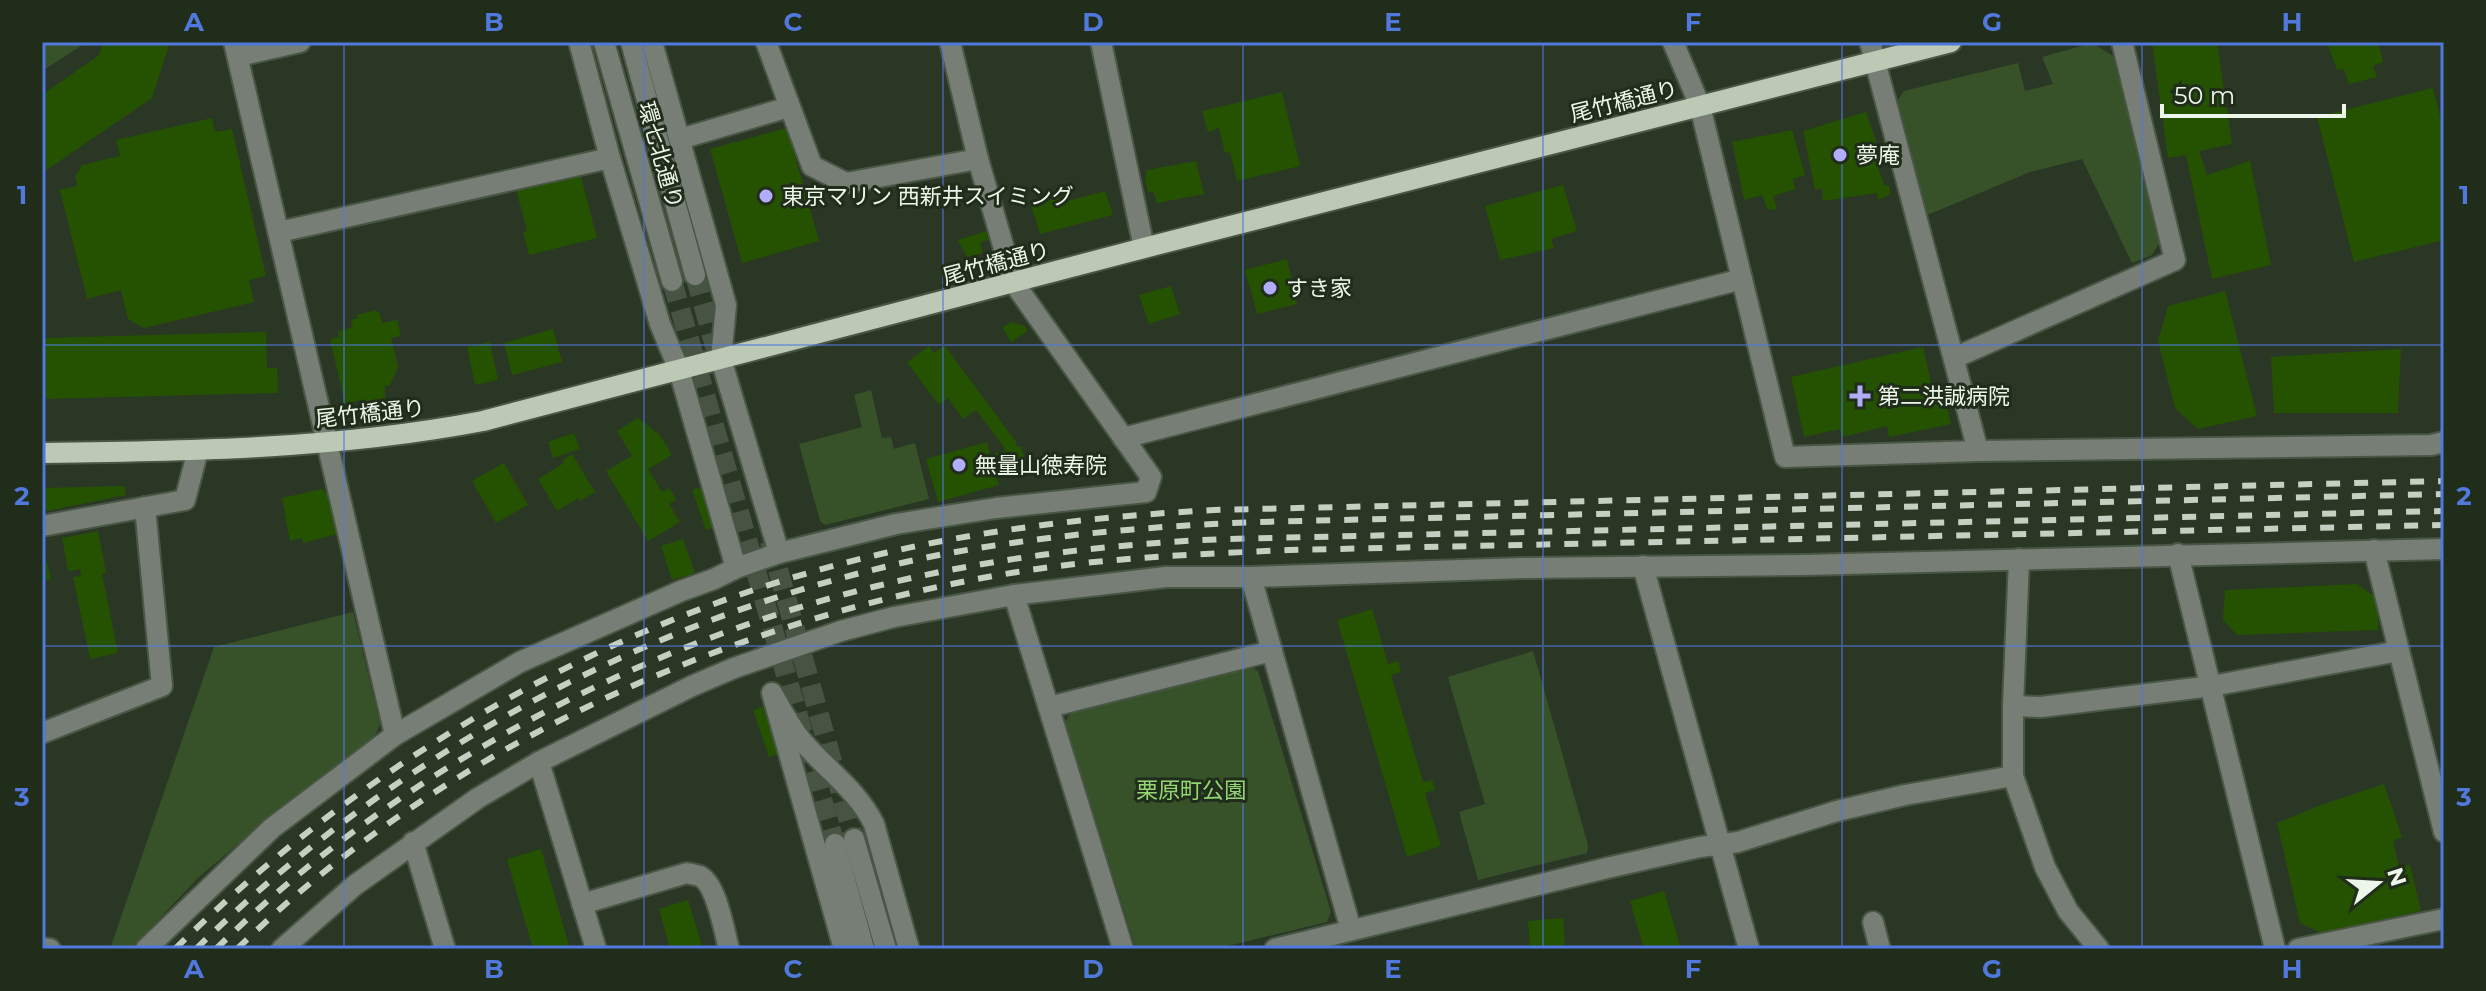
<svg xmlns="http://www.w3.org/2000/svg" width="2486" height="991" font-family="Montserrat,'Noto Sans JP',sans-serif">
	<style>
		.green { fill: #375229 }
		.building { fill: #245200 }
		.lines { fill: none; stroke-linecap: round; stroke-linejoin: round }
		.minor-tunnel { stroke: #475443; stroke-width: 20; stroke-dasharray: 20 10; stroke-linecap: butt }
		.minor-casing { stroke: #495645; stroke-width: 24 }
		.major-casing { stroke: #495645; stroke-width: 24 }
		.minor { stroke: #777e75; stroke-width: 20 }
		.major { stroke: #bbc9b5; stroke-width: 20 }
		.rail { stroke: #c5cfc2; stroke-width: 6; stroke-dasharray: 14 14; stroke-linecap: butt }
		.grid { fill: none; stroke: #5178dc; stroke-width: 2; stroke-opacity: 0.55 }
		.poi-dot { fill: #b1adfa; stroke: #212d1b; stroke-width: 3 }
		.labels { text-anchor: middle; stroke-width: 6; stroke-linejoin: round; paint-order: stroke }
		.street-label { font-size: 22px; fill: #edf6ea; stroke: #212d1b }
		.poi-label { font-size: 22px; fill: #edf6ea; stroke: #212d1b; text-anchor: start }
		.park-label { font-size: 22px; fill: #94d673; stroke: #212d1b }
		.neatline { fill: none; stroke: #5178dc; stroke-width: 3 }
		.grid-label { font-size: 26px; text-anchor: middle; font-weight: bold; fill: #5178dc }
	</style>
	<rect width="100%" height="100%" fill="#2a3725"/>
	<!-- green -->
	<g class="green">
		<path d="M 42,42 L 83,42 L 84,44 L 42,71 Z"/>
		<path d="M 2092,43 L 2113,56 L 2161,240 L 2152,255 L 2132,263 L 2082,159 L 2030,172 L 1925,216 L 1892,108 L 1904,91 L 2018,63 L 2025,91 L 2053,84 L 2042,57 Z"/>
		<path d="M 871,390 L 882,438 L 891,437 L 894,449 L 915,443 L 929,499 L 825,525 L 820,521 L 799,444 L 862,427 L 854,395 Z"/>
		<path d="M 353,612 L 380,724 L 373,740 L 288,801 L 197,879 L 131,949 L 110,949 L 214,647 Z"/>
		<path d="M 1533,651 L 1588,845 L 1587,853 L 1478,880 L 1459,812 L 1485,804 L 1448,677 Z"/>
		<path d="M 1248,665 L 1258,671 L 1331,912 L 1327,922 L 1215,949 L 1136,949 L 1065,722 L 1072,711 Z"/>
	</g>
	<!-- building -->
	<g class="building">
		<path d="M 104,42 L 170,42 L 152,98 L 42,173 L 42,95 L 98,56 Z"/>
		<path d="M 2152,42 L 2217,42 L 2232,144 L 2199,151 L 2207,175 L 2250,161 L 2271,265 L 2212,279 L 2186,155 L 2168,158 Z"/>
		<path d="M 2327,42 L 2378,42 L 2383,62 L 2373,66 L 2377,77 L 2349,84 L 2344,69 L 2337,70 Z"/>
		<path d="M 2433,88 L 2444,132 L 2444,240 L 2354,262 L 2317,117 Z"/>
		<path d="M 1282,92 L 1300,166 L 1237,181 L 1230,152 L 1225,153 L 1219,128 L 1208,132 L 1202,111 Z"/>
		<path d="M 1866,112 L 1882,158 L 1876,162 L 1884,185 L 1889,186 L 1891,194 L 1878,200 L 1877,193 L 1823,201 L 1822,188 L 1815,190 L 1803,131 Z"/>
		<path d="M 212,118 L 215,132 L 232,129 L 266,276 L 249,280 L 254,302 L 144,328 L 128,319 L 121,290 L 87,299 L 60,190 L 77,186 L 75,177 L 82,165 L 120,156 L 116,140 Z"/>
		<path d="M 787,128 L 819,241 L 742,263 L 710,149 Z"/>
		<path d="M 1792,130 L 1805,175 L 1793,179 L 1795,189 L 1773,196 L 1777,209 L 1768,210 L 1762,195 L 1744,200 L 1732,142 Z"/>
		<path d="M 1196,161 L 1204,194 L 1157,203 L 1153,191 L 1148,193 L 1145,179 L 1147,170 Z"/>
		<path d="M 580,173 L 597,238 L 529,255 L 523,232 L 527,231 L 516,189 Z"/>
		<path d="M 1563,185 L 1577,231 L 1551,239 L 1554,248 L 1500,260 L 1485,206 Z"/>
		<path d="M 1105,191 L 1113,215 L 1040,234 L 1031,205 L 1058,198 L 1060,203 Z"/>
		<path d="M 986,231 L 989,240 L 980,242 L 983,253 L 967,257 L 958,240 Z"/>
		<path d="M 1287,259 L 1297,304 L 1257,314 L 1245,270 Z"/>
		<path d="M 1171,286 L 1180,314 L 1149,324 L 1139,295 Z"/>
		<path d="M 2225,291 L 2257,416 L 2198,429 L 2175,408 L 2158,341 L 2168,306 Z"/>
		<path d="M 376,310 L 376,313 L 379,312 L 382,323 L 397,320 L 401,336 L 391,338 L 398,367 L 390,385 L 385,386 L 385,398 L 366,402 L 366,399 L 345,404 L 330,339 L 339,337 L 338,331 L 353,327 L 351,320 L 358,318 L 357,315 Z"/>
		<path d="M 1011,322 L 1025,326 L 1028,331 L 1011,342 L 1003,328 Z"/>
		<path d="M 553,329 L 562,362 L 512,375 L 504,343 Z"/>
		<path d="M 266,332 L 267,368 L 277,368 L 278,393 L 42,399 L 42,338 Z"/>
		<path d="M 490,342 L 498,380 L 475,385 L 467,347 Z"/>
		<path d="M 929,346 L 934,353 L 945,346 L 1016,442 L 1017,447 L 1021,446 L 1024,457 L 994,466 L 999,485 L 938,502 L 926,459 L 987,442 L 990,455 L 1006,450 L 976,410 L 963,419 L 948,398 L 939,405 L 907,362 Z"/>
		<path d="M 1923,347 L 1935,401 L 1945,398 L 1951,424 L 1889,437 L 1887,426 L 1842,437 L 1840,429 L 1804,437 L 1791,377 Z"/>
		<path d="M 2401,349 L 2398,413 L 2274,413 L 2271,357 Z"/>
		<path d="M 638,418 L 660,435 L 672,455 L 648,469 L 662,492 L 669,488 L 676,499 L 669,504 L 680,522 L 648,541 L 606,471 L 632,456 L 617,431 Z"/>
		<path d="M 574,433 L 580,449 L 553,458 L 548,442 Z"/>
		<path d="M 572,454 L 595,492 L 580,501 L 578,498 L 557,511 L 538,479 L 564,463 L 562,460 Z"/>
		<path d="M 504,463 L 528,505 L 496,523 L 472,481 Z"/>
		<path d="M 124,486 L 126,495 L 42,512 L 42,488 Z"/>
		<path d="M 701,487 L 714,527 L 706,530 L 692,490 Z"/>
		<path d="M 322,489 L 328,495 L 338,534 L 303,543 L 302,538 L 290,541 L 282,498 Z"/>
		<path d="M 98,531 L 106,573 L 102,574 L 118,653 L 90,659 L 73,577 L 81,576 L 80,569 L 68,571 L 62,538 Z"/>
		<path d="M 683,539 L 695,573 L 672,580 L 661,546 Z"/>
		<path d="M 42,542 L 51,579 L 42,581 Z"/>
		<path d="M 2357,584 L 2378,599 L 2378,630 L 2237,635 L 2223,620 L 2225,590 Z"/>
		<path d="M 1372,609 L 1388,664 L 1398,661 L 1401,672 L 1391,675 L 1423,782 L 1432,780 L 1435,790 L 1425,793 L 1441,846 L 1407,857 L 1337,620 Z"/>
		<path d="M 763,706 L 779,754 L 769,757 L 753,710 Z"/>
		<path d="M 2384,784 L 2402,837 L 2393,841 L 2399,867 L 2410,865 L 2421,911 L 2321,933 L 2300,923 L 2277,823 L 2321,805 Z"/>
		<path d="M 541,849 L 570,949 L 533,949 L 507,859 Z"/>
		<path d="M 1664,891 L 1681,949 L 1644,949 L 1630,901 Z"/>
		<path d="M 688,900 L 703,949 L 670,949 L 659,909 Z"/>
		<path d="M 1563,918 L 1565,949 L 1530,949 L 1528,921 Z"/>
	</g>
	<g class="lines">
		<!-- minor-tunnel -->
		<g class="minor-tunnel">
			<path d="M 695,275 L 720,364"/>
			<path d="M 672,281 L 835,844"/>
			<path d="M 770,541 L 854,839"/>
		</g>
		<defs>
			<g id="minor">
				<path d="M 234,42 L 395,735"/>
				<path d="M 579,42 L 610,158 L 660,324 L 679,370 L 736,568"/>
				<path d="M 604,42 L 672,281"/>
				<path d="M 631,42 L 695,275"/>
				<path d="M 652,42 L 726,305 L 721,359 L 779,553"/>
				<path d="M 766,42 L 812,166 L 846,183 L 978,159"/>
				<path d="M 1101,42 L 1144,248"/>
				<path d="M 1673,42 L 1700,106 L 1785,457 L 1978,451 L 2431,445 L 2444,442"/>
				<path d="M 1870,42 L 1978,451"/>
				<path d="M 238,56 L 300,42"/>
				<path d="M 680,139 L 789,107"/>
				<path d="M 279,232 L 610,158"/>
				<path d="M 1954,358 L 2175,260 L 2122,42"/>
				<path d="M 1123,438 L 1742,279"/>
				<path d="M 42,526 L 185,500 L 198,450"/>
				<path d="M 2374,550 L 2444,832"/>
				<path d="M 2178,554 L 2275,949"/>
				<path d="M 2019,559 L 2013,706 L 2013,776 L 2045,867 L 2068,911 L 2099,949"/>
				<path d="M 1643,566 L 1749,949"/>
				<path d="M 1251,577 L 1351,930"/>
				<path d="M 1014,595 L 1123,949"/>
				<path d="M 2013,706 L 2041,707 L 2212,686 L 2399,651"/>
				<path d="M 1049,707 L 1272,651"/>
				<path d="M 42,733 L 162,686 L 145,507"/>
				<path d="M 539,762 L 596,949"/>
				<path d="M 854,839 L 886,949"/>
				<path d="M 413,842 L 445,949"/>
				<path d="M 835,844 L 864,949"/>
				<path d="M 582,904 L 687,873 C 688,873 699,876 700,876 C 717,885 724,931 729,949"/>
				<path d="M 1873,922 L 1880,949"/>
				<path d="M 42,948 L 50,949"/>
				<path d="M 146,949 L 272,828 L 395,735 L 520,662 L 681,591 L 714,579 L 736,568 L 779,553 L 896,524 L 996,508 L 1146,492 L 1151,477 L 1014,283 L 978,159 L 950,42"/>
				<path d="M 282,949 L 355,885 L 478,798 L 539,762 L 692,686 L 734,668 L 841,631 L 894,617 L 1014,595 L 1166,577 L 1251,577 L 1523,568 L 1804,565 L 2444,549"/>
				<path d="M 844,949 L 772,693 C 782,710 790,727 803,742 C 827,770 857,790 874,824 L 909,949"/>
				<path d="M 1275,949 L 1607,868 L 1700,847 L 1738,842 L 1837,811 L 1905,795 L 2013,776"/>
				<path d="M 2298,949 L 2444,919"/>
			</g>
			<path id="major" d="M 42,453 C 190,451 337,449 483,421 L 1144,248 L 1951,42"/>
		</defs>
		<!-- minor casing -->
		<use href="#minor" class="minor-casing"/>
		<!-- major casing -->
		<use href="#major" class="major-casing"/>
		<!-- minor -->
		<use href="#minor" class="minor"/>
		<!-- major -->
		<use href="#major" class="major"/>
		<!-- rail -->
		<g class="rail">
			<path d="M 175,949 C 371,756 615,615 885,553 C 993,528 1103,516 1214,510 L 2444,481"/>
			<path d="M 196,949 C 400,748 663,609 944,554 C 1048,535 1152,526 1257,522 L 2444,494"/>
			<path d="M 216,949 C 393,774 636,645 877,586 C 991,558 1108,544 1225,539 L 2444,511"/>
			<path d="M 237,949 C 448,743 741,614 1030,570 C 1116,557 1203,554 1289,550 L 2444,525"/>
		</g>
	</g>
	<!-- grid -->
	<path class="grid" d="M 344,42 L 344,949M 644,42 L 644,949M 943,42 L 943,949M 1243,42 L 1243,949M 1543,42 L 1543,949M 1842,42 L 1842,949M 2142,42 L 2142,949M 42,345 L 2444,345M 42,646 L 2444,646"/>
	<!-- markers -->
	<g class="poi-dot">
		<circle cx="1840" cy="155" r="8"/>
		<circle cx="766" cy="196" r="8"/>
		<circle cx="1270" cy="288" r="8"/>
		<path d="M1856 384h8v8h8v8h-8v8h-8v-8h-8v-8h8z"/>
		<circle cx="959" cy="465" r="8"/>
	</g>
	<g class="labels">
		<!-- street labels -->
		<g class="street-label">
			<text transform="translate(1624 101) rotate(-14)" y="8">尾竹橋通り</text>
			<text transform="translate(661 155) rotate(74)" y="8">環七北通り</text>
			<text transform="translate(996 263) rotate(-15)" y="8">尾竹橋通り</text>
			<text transform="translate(370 413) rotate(-6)" y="8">尾竹橋通り</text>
		</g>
		<!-- poi labels -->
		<g class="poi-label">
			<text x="1856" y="163">夢庵</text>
			<text x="782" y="204">東京マリン 西新井スイミング</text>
			<text x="1286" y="296">すき家</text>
			<text x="1878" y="404">第二洪誠病院</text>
			<text x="975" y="473">無量山徳寿院</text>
		</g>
		<!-- park labels -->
		<g class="park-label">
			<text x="1191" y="798">栗原町公園</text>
		</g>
	</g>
	<!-- border -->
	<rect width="2486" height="991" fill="none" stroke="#212d1b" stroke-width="88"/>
	<!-- north arrow -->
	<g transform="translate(2378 883) rotate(72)" stroke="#212d1b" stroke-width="6" paint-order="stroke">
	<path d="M0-6L14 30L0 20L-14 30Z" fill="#edf6ea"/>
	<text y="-12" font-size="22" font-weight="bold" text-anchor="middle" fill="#edf6ea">N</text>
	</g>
	<!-- scale -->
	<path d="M2162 104v12h182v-12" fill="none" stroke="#edf6ea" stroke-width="4"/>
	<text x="2174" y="104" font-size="24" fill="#edf6ea" stroke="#212d1b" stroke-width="6" paint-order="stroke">50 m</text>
	<rect x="44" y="44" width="2398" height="903" class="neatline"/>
	<g class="grid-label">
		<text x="194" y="31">A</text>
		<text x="494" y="31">B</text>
		<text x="793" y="31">C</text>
		<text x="1093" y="31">D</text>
		<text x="1393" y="31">E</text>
		<text x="1693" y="31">F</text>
		<text x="1992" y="31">G</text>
		<text x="2292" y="31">H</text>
		<text x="22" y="204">1</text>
		<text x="2464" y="204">1</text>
		<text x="22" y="505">2</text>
		<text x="2464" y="505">2</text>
		<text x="22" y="806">3</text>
		<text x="2464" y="806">3</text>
		<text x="194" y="978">A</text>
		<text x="494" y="978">B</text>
		<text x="793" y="978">C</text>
		<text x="1093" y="978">D</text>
		<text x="1393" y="978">E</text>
		<text x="1693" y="978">F</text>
		<text x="1992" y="978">G</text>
		<text x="2292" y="978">H</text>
	</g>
</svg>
